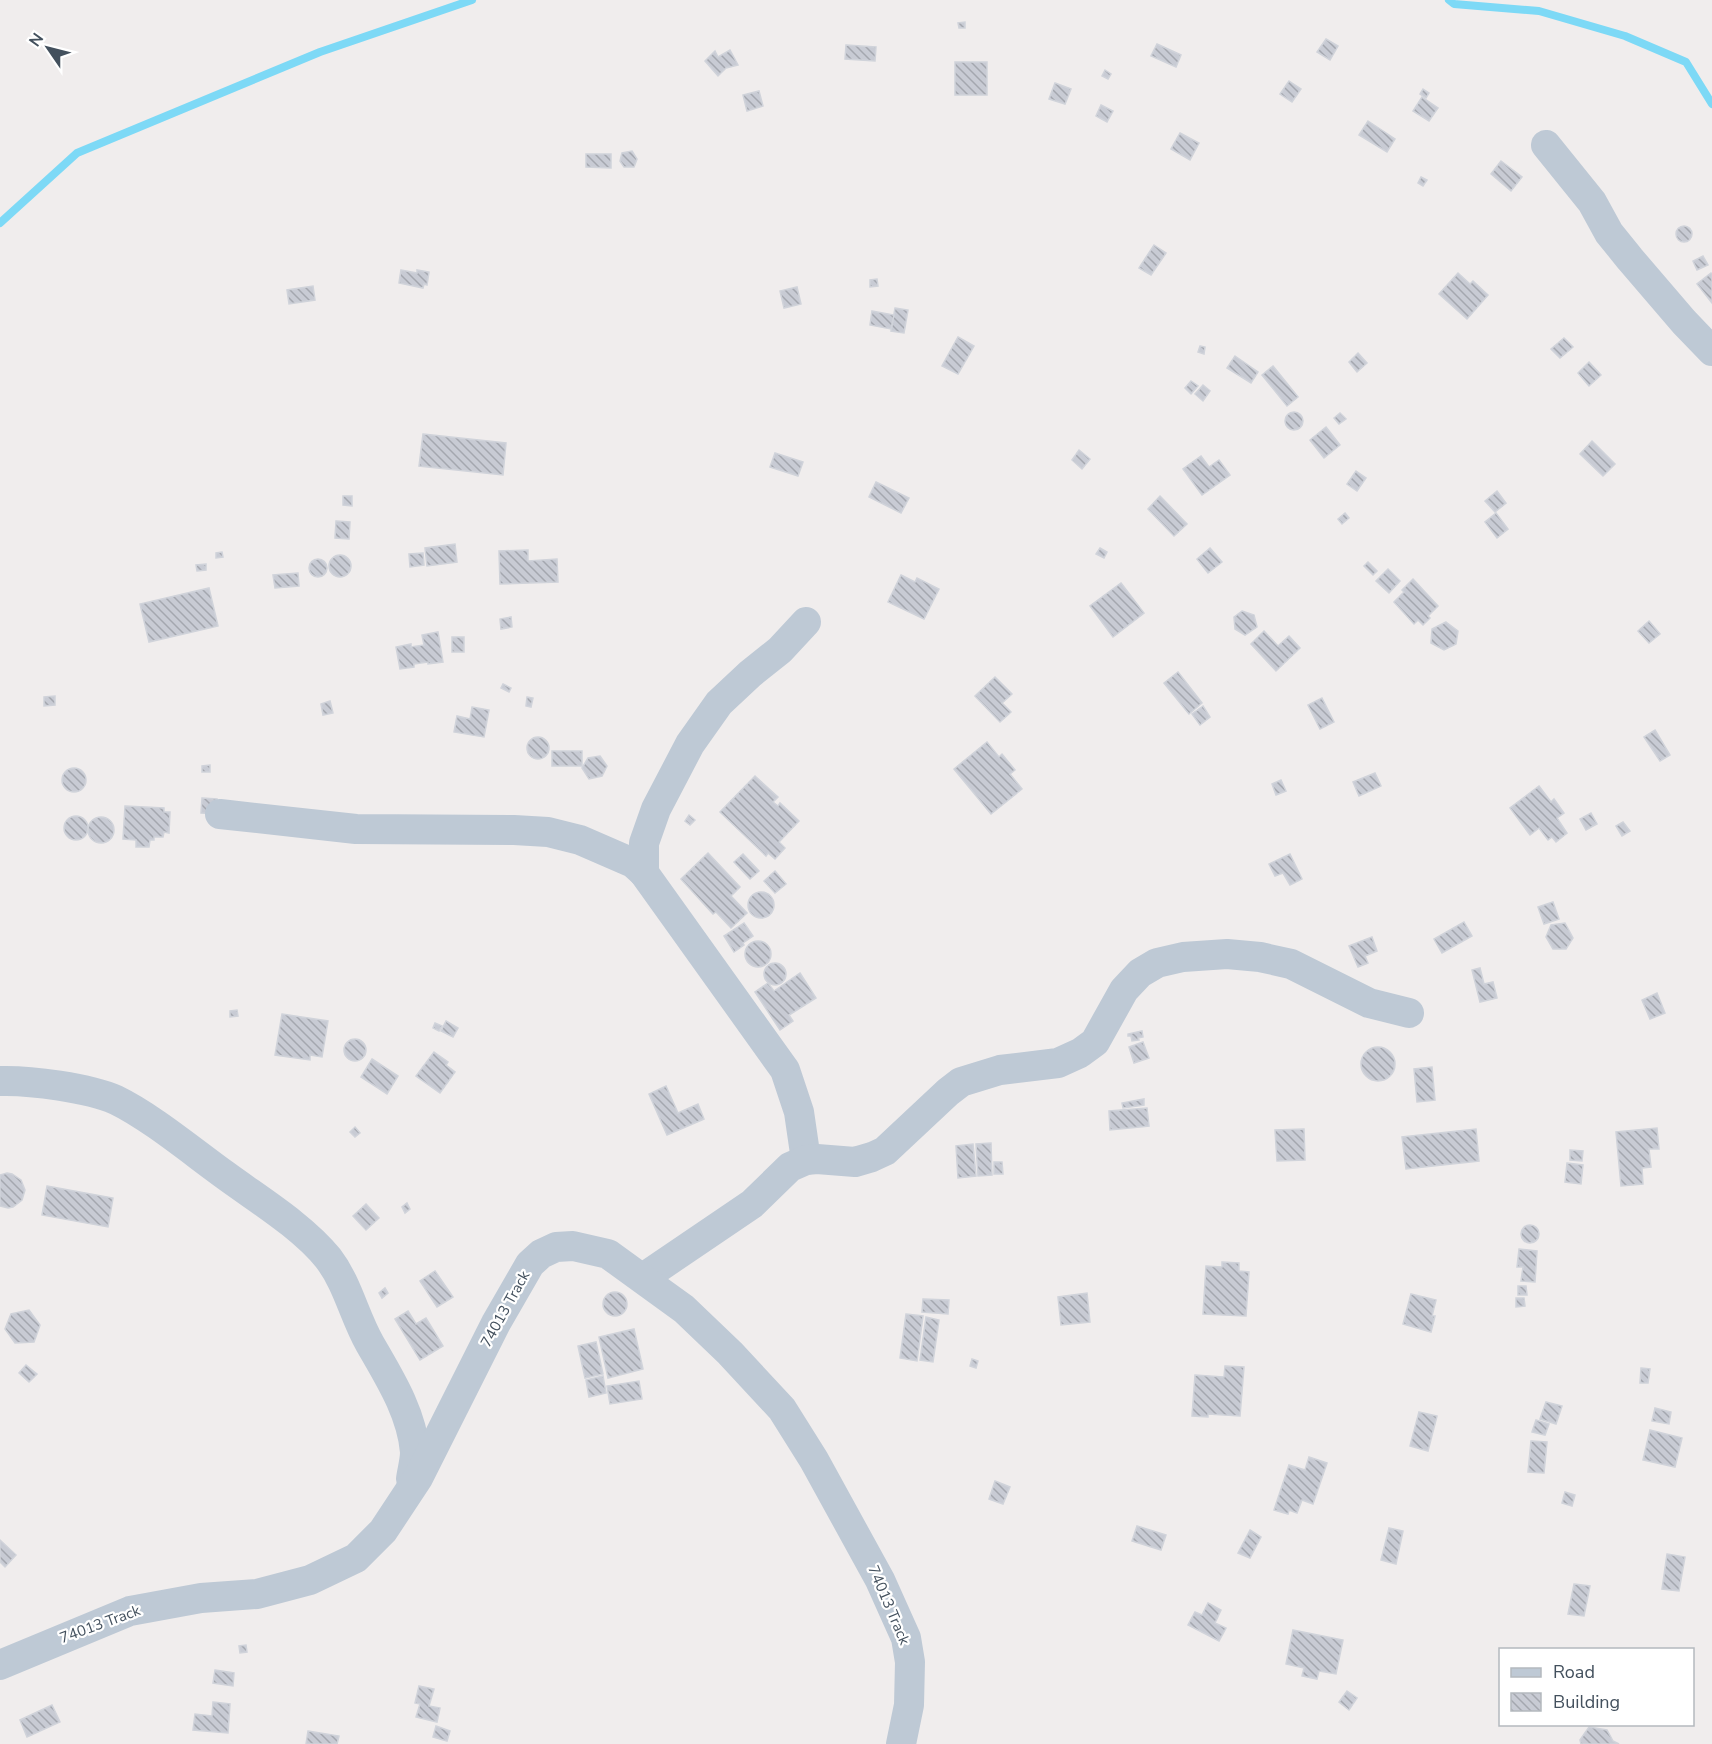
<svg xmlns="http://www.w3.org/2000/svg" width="1712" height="1744" font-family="'Nunito Sans',sans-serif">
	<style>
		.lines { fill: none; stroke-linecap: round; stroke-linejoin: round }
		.stream { stroke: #7dd9f6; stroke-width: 8 }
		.building { fill: url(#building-back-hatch); stroke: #d0d3da; stroke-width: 1.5 }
		.minor { stroke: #bec9d5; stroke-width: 30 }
		.labels { text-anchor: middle; stroke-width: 4.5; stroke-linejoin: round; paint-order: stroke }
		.street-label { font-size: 15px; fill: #43505d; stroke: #fff }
	</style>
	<defs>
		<pattern id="building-back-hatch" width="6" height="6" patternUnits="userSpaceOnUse" patternTransform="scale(1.5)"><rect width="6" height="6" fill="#c8cbd4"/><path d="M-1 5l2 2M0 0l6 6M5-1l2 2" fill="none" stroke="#a4a7af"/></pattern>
	</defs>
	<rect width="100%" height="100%" fill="#f0eded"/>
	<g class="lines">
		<!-- stream -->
		<g class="stream">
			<path d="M 1449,0 L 1454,4 L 1539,11 L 1625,36 L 1686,62 L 1712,104"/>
			<path d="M 0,223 L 77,153 L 320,52 L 472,0"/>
		</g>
	</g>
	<!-- building -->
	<g class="building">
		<path d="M 965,22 L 965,28 L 959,28 L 958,23 Z"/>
		<path d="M 1326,39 L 1338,46 L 1330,60 L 1317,52 Z"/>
		<path d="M 1157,44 L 1181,55 L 1176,67 L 1151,56 Z"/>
		<path d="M 846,45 L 876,47 L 875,61 L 845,59 Z"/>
		<path d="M 730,50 L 738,65 L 726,68 L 718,76 L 705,61 L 715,51 L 718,57 Z"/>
		<rect x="955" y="62" width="32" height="33"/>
		<path d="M 1105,70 L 1111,74 L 1108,79 L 1102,76 Z"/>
		<path d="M 1289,81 L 1301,89 L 1292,102 L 1280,94 Z"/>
		<path d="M 1055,83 L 1071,89 L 1065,104 L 1049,99 Z"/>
		<path d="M 1423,89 L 1429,93 L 1426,98 L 1420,94 Z"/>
		<path d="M 759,91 L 763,106 L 747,111 L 743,95 Z"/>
		<path d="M 1422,97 L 1438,108 L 1429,121 L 1413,111 Z"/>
		<path d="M 1101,105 L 1113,111 L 1107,122 L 1096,116 Z"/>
		<path d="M 1368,121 L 1395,139 L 1387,152 L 1359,135 Z"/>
		<path d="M 1180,133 L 1199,143 L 1190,160 L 1171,149 Z"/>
		<path d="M 632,151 L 637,159 L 634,167 L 624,167 L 620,161 L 622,153 Z"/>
		<path d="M 586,154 L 611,154 L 611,168 L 586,167 Z"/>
		<path d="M 1501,161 L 1522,177 L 1511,191 L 1491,174 Z"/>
		<path d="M 1421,177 L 1427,180 L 1423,186 L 1418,183 Z"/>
		<circle cx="1684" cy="234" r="8"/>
		<path d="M 1154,245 L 1166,253 L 1151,275 L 1139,268 Z"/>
		<path d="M 1703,256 L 1708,265 L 1697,270 L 1693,261 Z"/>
		<path d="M 401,270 L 417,273 L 417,270 L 429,272 L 427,285 L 424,284 L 423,288 L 399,283 Z"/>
		<path d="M 1458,273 L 1470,284 L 1473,281 L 1488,295 L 1467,319 L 1439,294 Z"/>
		<path d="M 1711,273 L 1712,274 L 1712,303 L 1697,284 Z"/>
		<path d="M 877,279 L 878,286 L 870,287 L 870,280 Z"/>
		<path d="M 313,286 L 315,300 L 289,304 L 287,290 Z"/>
		<path d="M 797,287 L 801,304 L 784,308 L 780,291 Z"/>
		<path d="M 895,308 L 908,310 L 904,333 L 891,331 Z"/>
		<path d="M 872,311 L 894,315 L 891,329 L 870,325 Z"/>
		<path d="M 958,337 L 974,346 L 958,374 L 942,366 Z"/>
		<path d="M 1564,338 L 1573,347 L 1560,358 L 1551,349 Z"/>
		<path d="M 1200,346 L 1205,347 L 1204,354 L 1198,352 Z"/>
		<path d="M 1358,353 L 1367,363 L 1357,372 L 1349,362 Z"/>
		<path d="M 1235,356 L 1258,372 L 1251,383 L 1227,368 Z"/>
		<path d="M 1589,362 L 1601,375 L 1589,386 L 1578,373 Z"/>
		<path d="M 1273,366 L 1298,397 L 1287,406 L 1262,375 Z"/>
		<path d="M 1191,381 L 1198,386 L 1191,394 L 1185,388 Z"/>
		<path d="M 1203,385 L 1210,391 L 1203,401 L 1195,394 Z"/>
		<circle cx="1294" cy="421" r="9"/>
		<path d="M 1340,413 L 1346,419 L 1339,424 L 1334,418 Z"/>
		<path d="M 1326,427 L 1340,445 L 1324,458 L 1310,440 Z"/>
		<path d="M 423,434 L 506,443 L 503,475 L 419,466 Z"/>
		<path d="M 1592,441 L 1615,464 L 1603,476 L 1580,454 Z"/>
		<path d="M 1079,450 L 1090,459 L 1082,469 L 1072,460 Z"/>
		<path d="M 775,453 L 803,462 L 798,476 L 770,467 Z"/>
		<path d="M 1201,456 L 1209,467 L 1219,460 L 1230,475 L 1202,495 L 1183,469 Z"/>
		<path d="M 1356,471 L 1366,478 L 1357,491 L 1347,484 Z"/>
		<path d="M 876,482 L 909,498 L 901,513 L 869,497 Z"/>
		<path d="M 1497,491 L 1506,503 L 1495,512 L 1485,501 Z"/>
		<path d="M 343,496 L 352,496 L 352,506 L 343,505 Z"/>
		<path d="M 1160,496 L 1187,524 L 1174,536 L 1148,509 Z"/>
		<path d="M 1345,513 L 1349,518 L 1342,524 L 1338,519 Z"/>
		<path d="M 1496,513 L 1508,529 L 1497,538 L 1485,522 Z"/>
		<path d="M 336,521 L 350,522 L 349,539 L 335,538 Z"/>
		<path d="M 455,544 L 457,562 L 427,566 L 425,548 Z"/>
		<path d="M 1100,548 L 1107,552 L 1104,558 L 1096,554 Z"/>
		<path d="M 1210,548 L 1222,562 L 1208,573 L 1197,559 Z"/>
		<path d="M 528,550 L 528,561 L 557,559 L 558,582 L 500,584 L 499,551 Z"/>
		<path d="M 222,552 L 223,557 L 216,558 L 216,553 Z"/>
		<path d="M 423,553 L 424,565 L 410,567 L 409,554 Z"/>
		<circle cx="340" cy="566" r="11"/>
		<circle cx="318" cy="568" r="9"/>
		<path d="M 1368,562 L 1377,571 L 1373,575 L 1364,566 Z"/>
		<path d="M 206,564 L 206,570 L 197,571 L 196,565 Z"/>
		<path d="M 1388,569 L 1400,581 L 1389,593 L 1376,581 Z"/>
		<path d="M 298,573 L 299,586 L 275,588 L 273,575 Z"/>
		<path d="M 901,575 L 915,582 L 917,578 L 939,589 L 924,619 L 888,602 Z"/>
		<path d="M 1413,579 L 1438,606 L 1428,616 L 1430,618 L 1423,625 L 1418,620 L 1414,624 L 1394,602 L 1404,592 L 1402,590 Z"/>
		<path d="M 1121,583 L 1144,613 L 1113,637 L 1090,606 Z"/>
		<path d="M 209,588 L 218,626 L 149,642 L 140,604 Z"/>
		<path d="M 1242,611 L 1254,615 L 1257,627 L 1245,635 L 1235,629 L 1234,617 Z"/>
		<path d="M 511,617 L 512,627 L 501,629 L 500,619 Z"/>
		<path d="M 1649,621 L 1660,634 L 1649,643 L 1638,631 Z"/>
		<path d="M 1446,622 L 1458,631 L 1456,644 L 1444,650 L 1431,643 L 1432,629 Z"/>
		<path d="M 1264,631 L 1278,646 L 1289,636 L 1300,648 L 1276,671 L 1251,644 Z"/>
		<path d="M 438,632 L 443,662 L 428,664 L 428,662 L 414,664 L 414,667 L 400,669 L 396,647 L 411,644 L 411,647 L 424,645 L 422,635 Z"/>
		<rect x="452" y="637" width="12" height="15"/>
		<path d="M 1178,672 L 1202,703 L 1189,714 L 1164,683 Z"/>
		<path d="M 995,677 L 1012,694 L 1002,703 L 1011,712 L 1000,722 L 975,696 Z"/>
		<path d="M 503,684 L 511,688 L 509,692 L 501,688 Z"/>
		<path d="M 55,696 L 55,705 L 44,706 L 44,697 Z"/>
		<path d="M 527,697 L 533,698 L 531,707 L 526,706 Z"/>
		<path d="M 1322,698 L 1334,722 L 1320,729 L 1308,705 Z"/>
		<path d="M 330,701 L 333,713 L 323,715 L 321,704 Z"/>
		<path d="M 1203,706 L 1210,717 L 1200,725 L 1192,714 Z"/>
		<path d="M 472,707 L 489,710 L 484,737 L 454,732 L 457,716 L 470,719 Z"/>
		<path d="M 1655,730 L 1670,755 L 1660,761 L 1644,737 Z"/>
		<circle cx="538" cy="748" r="11"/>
		<path d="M 987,742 L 999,757 L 1002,754 L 1015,770 L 1010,774 L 1022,789 L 991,814 L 954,769 Z"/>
		<rect x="552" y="751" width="30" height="15"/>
		<path d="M 600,756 L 607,766 L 602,776 L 589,779 L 582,768 L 588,758 Z"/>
		<path d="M 210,765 L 210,772 L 202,772 L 202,766 Z"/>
		<circle cx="74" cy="780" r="12"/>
		<path d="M 1375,773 L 1381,786 L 1359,796 L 1353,782 Z"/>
		<path d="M 755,776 L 778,797 L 773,802 L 778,806 L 780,803 L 799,821 L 779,842 L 785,848 L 775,859 L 768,853 L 766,856 L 720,812 Z"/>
		<path d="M 1281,780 L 1286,791 L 1276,795 L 1272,784 Z"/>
		<path d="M 1539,786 L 1551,802 L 1554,799 L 1564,813 L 1557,818 L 1567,833 L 1556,842 L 1552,837 L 1548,840 L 1539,828 L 1530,835 L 1510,808 Z"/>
		<path d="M 202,798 L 217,799 L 217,814 L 201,813 Z"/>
		<path d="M 125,806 L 164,808 L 164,812 L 170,812 L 169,833 L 164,832 L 163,837 L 154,837 L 154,840 L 150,840 L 149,847 L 136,847 L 136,840 L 123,839 Z"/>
		<path d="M 1591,813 L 1597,824 L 1586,830 L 1580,819 Z"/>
		<path d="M 689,815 L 695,820 L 690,825 L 685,821 Z"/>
		<circle cx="76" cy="828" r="12"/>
		<circle cx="101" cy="830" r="13"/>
		<path d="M 1623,822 L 1630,831 L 1622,836 L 1616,826 Z"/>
		<path d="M 708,853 L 740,887 L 731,896 L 747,913 L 731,928 L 716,912 L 713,914 L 681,879 Z"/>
		<path d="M 743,854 L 759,871 L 750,879 L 734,862 Z"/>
		<path d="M 1290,854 L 1302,879 L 1290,885 L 1283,873 L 1275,876 L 1269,864 Z"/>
		<path d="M 775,871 L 786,884 L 775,893 L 764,881 Z"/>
		<circle cx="761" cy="905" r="13"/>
		<path d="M 1553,902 L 1559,919 L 1544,924 L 1538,907 Z"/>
		<path d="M 1464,922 L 1472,936 L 1442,953 L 1434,939 Z"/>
		<path d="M 744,923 L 753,936 L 743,943 L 744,945 L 734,952 L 724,936 Z"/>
		<path d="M 1565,923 L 1573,938 L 1566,949 L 1553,949 L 1546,937 L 1551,925 Z"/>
		<path d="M 1372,937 L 1377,951 L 1365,956 L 1368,963 L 1358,967 L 1349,946 Z"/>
		<circle cx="758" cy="954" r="13"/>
		<circle cx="775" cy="974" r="11"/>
		<path d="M 1480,968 L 1484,984 L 1493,982 L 1497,998 L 1480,1002 L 1472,970 Z"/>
		<path d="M 800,973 L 816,998 L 789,1015 L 793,1021 L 780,1030 L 755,992 L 768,983 L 774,991 Z"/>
		<path d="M 1657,993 L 1665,1013 L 1650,1019 L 1642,1000 Z"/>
		<path d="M 237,1010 L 238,1016 L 230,1017 L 230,1011 Z"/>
		<path d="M 282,1014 L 328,1021 L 322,1057 L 310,1055 L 310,1060 L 275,1055 Z"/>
		<path d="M 446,1021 L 458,1028 L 453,1037 L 441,1031 Z"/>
		<path d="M 435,1023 L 442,1026 L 439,1031 L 433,1028 Z"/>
		<path d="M 1142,1031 L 1143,1037 L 1138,1038 L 1139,1040 L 1132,1041 L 1131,1036 L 1128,1036 L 1128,1034 Z"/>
		<circle cx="355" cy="1050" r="11"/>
		<path d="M 1143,1042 L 1149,1058 L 1134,1063 L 1129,1047 Z"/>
		<circle cx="1378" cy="1064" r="17"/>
		<path d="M 434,1052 L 448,1062 L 446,1065 L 455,1072 L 440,1093 L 416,1076 Z"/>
		<path d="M 372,1059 L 398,1076 L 387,1094 L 361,1077 Z"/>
		<path d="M 1432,1067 L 1435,1100 L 1417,1102 L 1414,1069 Z"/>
		<path d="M 666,1086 L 678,1113 L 698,1104 L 704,1119 L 667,1135 L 649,1094 Z"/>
		<path d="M 1144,1099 L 1144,1105 L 1123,1108 L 1122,1103 Z"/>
		<path d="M 1147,1108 L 1149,1126 L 1110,1130 L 1109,1111 Z"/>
		<path d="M 355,1127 L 360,1133 L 355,1137 L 350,1132 Z"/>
		<path d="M 1657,1128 L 1659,1149 L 1649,1149 L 1651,1167 L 1642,1168 L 1643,1184 L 1621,1186 L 1616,1132 Z"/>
		<path d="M 1304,1129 L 1305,1160 L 1277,1161 L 1275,1130 Z"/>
		<path d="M 1476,1129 L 1479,1161 L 1406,1169 L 1402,1137 Z"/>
		<path d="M 991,1143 L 992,1175 L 978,1176 L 976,1144 Z"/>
		<path d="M 973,1144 L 976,1176 L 958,1178 L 956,1146 Z"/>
		<path d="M 1570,1150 L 1583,1151 L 1582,1161 L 1570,1160 Z"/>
		<path d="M 994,1162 L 1002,1162 L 1003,1174 L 994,1174 Z"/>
		<path d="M 1567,1163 L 1583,1165 L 1581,1184 L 1565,1182 Z"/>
		<path d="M 7,1173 L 12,1174 L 21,1180 L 25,1190 L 22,1200 L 13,1207 L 8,1208 L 0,1206 L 0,1175 Z"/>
		<path d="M 47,1186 L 113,1198 L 108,1227 L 42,1215 Z"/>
		<path d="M 407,1203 L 410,1209 L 405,1213 L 402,1207 Z"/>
		<path d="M 366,1204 L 379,1218 L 366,1230 L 353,1216 Z"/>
		<circle cx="1530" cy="1234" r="9"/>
		<path d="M 1519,1249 L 1537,1251 L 1535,1282 L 1521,1281 L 1523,1267 L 1517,1267 Z"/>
		<path d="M 1222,1262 L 1239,1263 L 1239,1271 L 1249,1272 L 1246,1316 L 1203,1314 L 1206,1266 L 1222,1267 Z"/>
		<path d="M 435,1271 L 453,1297 L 437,1307 L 420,1281 Z"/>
		<path d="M 1518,1286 L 1526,1286 L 1527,1295 L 1518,1295 Z"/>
		<path d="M 385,1288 L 388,1293 L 382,1298 L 379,1293 Z"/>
		<circle cx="615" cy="1304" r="12"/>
		<path d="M 1087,1293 L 1090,1322 L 1061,1325 L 1058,1297 Z"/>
		<path d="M 1411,1294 L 1436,1300 L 1432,1316 L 1435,1316 L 1431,1332 L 1403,1324 Z"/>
		<path d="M 1516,1298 L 1524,1298 L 1525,1306 L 1516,1307 Z"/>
		<path d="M 923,1299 L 949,1300 L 948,1314 L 922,1312 Z"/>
		<path d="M 29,1310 L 40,1325 L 34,1342 L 15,1343 L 5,1329 L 11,1314 Z"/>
		<path d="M 408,1311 L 416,1324 L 426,1318 L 443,1346 L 420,1360 L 395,1319 Z"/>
		<path d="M 906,1314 L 923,1316 L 917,1361 L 900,1358 Z"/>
		<path d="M 926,1317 L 939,1320 L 933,1362 L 920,1360 Z"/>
		<path d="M 634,1329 L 643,1369 L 608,1378 L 599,1337 Z"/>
		<path d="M 596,1342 L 603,1374 L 585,1378 L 578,1346 Z"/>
		<path d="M 972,1359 L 978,1361 L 976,1368 L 970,1366 Z"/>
		<path d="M 26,1365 L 37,1374 L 29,1382 L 19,1373 Z"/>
		<path d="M 1225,1366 L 1244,1367 L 1240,1416 L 1208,1414 L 1208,1417 L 1192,1416 L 1195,1375 L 1224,1377 Z"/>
		<path d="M 1641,1368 L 1650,1369 L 1648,1383 L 1640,1383 Z"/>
		<path d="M 603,1376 L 606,1393 L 589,1397 L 586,1380 Z"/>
		<path d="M 639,1381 L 642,1399 L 610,1404 L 607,1386 Z"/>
		<path d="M 1546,1402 L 1562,1406 L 1556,1424 L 1540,1419 Z"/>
		<path d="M 1655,1408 L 1671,1412 L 1669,1424 L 1652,1421 Z"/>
		<path d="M 1419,1412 L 1437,1416 L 1428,1451 L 1410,1446 Z"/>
		<path d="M 1536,1420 L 1549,1424 L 1545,1435 L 1532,1432 Z"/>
		<path d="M 1650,1430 L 1682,1438 L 1675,1467 L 1643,1460 Z"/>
		<path d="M 1531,1441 L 1547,1442 L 1544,1473 L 1528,1472 Z"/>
		<path d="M 1309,1457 L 1327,1463 L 1313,1504 L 1302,1500 L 1297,1513 L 1289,1510 L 1288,1514 L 1274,1510 L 1289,1465 L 1305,1470 Z"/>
		<path d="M 995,1481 L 1010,1487 L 1003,1504 L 989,1499 Z"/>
		<path d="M 1565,1492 L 1575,1495 L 1572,1506 L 1562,1503 Z"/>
		<path d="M 1137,1526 L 1166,1535 L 1161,1550 L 1132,1541 Z"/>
		<path d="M 1389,1528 L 1403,1531 L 1396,1564 L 1381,1560 Z"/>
		<path d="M 1250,1530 L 1261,1537 L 1250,1558 L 1238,1553 Z"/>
		<path d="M 0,1540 L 16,1555 L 5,1567 L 0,1562 Z"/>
		<path d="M 1667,1554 L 1685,1557 L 1679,1591 L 1662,1589 Z"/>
		<path d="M 1574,1584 L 1590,1586 L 1584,1616 L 1568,1614 Z"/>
		<path d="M 1208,1603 L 1221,1610 L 1215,1623 L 1226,1628 L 1219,1641 L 1188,1625 L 1195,1612 L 1202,1615 Z"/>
		<path d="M 1293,1630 L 1343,1640 L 1336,1674 L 1319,1671 L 1317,1679 L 1302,1676 L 1304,1668 L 1286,1664 Z"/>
		<path d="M 246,1645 L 247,1652 L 240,1653 L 239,1646 Z"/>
		<path d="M 215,1670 L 234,1673 L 233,1686 L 213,1683 Z"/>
		<path d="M 419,1686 L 434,1689 L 429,1706 L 440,1708 L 437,1722 L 416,1717 L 420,1704 L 415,1703 Z"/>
		<path d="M 1347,1691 L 1357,1698 L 1349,1710 L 1339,1702 Z"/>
		<path d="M 213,1702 L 230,1704 L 228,1733 L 193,1730 L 195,1714 L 212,1716 Z"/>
		<path d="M 52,1705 L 60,1722 L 27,1737 L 20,1720 Z"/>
		<path d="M 436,1726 L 450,1731 L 447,1741 L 433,1737 Z"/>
		<path d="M 1589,1727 L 1607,1730 L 1613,1741 L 1619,1744 L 1581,1744 L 1580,1740 Z"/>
		<path d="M 308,1731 L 339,1736 L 337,1744 L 306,1744 Z"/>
	</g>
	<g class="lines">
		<!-- minor -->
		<g class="minor">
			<path d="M 1546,145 L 1592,202 L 1609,233 L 1630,259 L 1684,322 L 1712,351"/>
			<path d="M 220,814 L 356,829 L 514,830 L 548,832 L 580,840 L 633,863 L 644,873"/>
			<path d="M 0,1081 C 30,1080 89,1088 116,1100 C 151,1117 193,1152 225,1175 C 259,1200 302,1226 328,1258 C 348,1284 354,1316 370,1344 C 389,1377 412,1413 415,1452 C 415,1461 412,1471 411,1479"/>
			<path d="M 806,1160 L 799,1112 L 785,1070 L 644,873 L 644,843 L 656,809 L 690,744 L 719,703 L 750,674 L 780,650 L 806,622"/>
			<path d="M 643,1278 L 752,1204 L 790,1167 L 806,1160 L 817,1159 L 855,1162 L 872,1157 L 885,1151 L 948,1092 L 961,1082 L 1000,1070 L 1058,1063 L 1080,1053 L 1095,1042 L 1124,990 L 1140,973 L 1157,963 L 1183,957 L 1227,954 L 1260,957 L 1291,964 L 1369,1003 L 1409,1013"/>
			<path d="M 0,1665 L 130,1611 L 201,1598 L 257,1594 L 310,1580 L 356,1558 L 383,1531 L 418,1478 L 496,1323 L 530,1264 L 541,1254 L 556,1247 L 573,1246 L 608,1254 L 684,1309 L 730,1353 L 782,1409 L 814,1460 L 880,1580 L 906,1638 L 910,1662 L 909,1705 L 901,1744"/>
		</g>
	</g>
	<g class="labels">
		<!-- street labels -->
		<g class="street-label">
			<text transform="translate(505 1309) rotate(-61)" y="5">74013 Track</text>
			<text transform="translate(889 1605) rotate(67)" y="5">74013 Track</text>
			<text transform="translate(100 1624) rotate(-20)" y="5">74013 Track</text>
		</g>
	</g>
	<!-- legend -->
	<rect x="1499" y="1648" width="195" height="78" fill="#ffffff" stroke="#b4b9be" stroke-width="1.5"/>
	<rect x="1511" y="1668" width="30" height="9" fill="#bec9d5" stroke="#b4b9be" stroke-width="1.5"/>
	<text x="1553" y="1678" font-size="18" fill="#43505d">Road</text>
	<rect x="1511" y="1693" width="30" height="18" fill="url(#building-back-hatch)" stroke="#b4b9be" stroke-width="1.5"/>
	<text x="1553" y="1708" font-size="18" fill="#43505d">Building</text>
	<!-- north arrow -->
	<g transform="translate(48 48) rotate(305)" stroke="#ffffff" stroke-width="4.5" paint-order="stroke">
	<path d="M0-4.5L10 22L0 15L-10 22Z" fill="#43505d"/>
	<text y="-9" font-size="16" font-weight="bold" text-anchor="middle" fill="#43505d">N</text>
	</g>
</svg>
